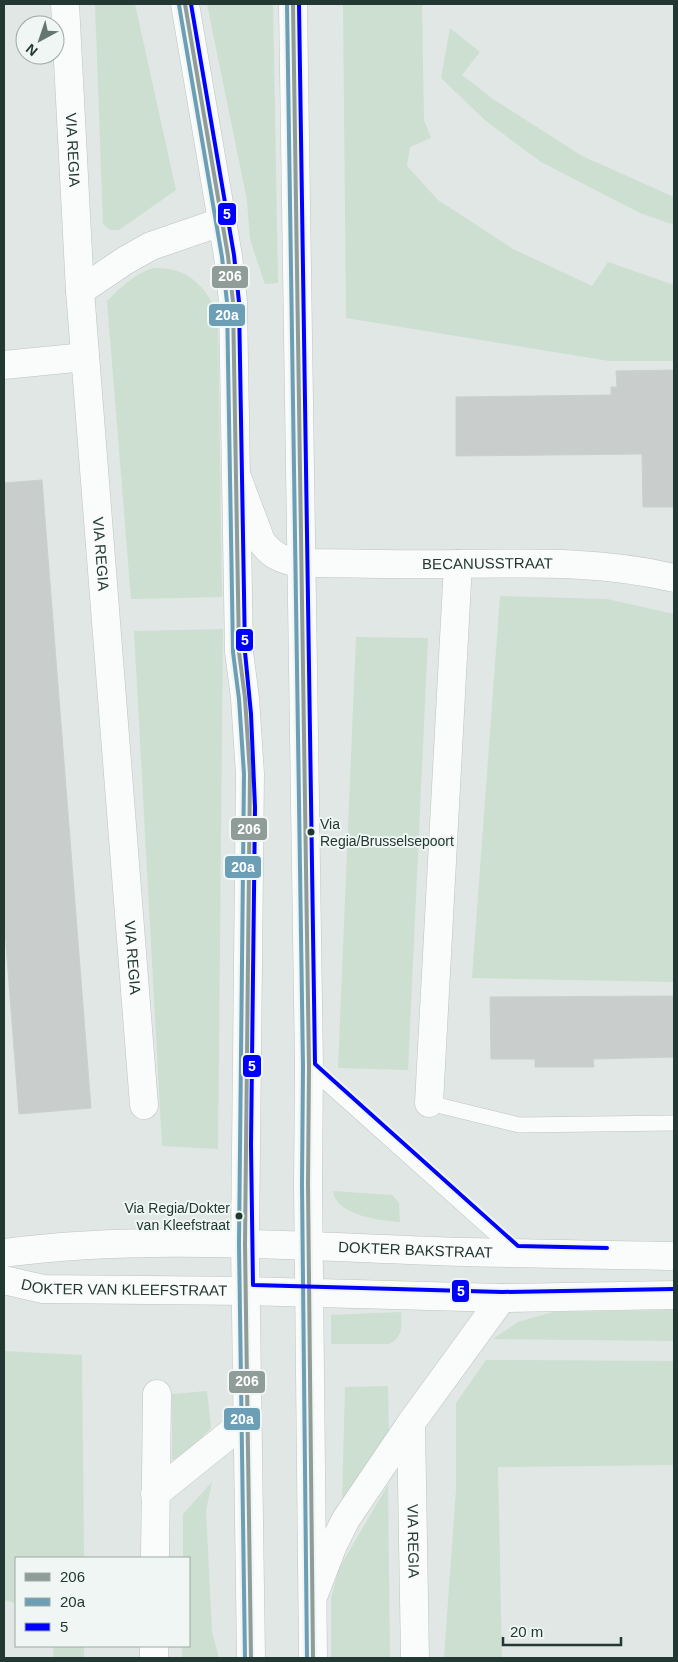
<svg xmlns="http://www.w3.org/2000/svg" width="678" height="1662" font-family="Arial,sans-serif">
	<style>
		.green { fill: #ccdfd1 }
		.building { fill: #c9cecc; stroke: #cad0cd }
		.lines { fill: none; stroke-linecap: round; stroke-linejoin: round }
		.service-casing { stroke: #bec4c1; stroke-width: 16 }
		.minor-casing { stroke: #bec4c1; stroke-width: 29 }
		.tertiary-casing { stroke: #bec4c1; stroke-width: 29 }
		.secondary-casing { stroke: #bec5c2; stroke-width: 29 }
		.service { stroke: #fafbfb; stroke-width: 15 }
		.minor { stroke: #fafbfb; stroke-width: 28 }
		.tertiary { stroke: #fafbfb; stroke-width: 28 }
		.secondary { stroke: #fafbfb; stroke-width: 28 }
		.bus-1-casing { stroke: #eff6f3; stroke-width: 8 }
		.bus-2-casing { stroke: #eff6f3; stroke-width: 8 }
		.bus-3-casing { stroke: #eff6f3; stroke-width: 8 }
		.bus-1 { stroke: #909c98; stroke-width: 4 }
		.bus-2 { stroke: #6c9eb6; stroke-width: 4 }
		.bus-3 { stroke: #00f; stroke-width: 4 }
		.bus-dot { fill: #223832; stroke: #eff6f3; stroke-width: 2 }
		.labels { text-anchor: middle; stroke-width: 4; stroke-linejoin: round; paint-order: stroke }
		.bus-label { font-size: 14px; fill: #223832; stroke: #eff6f3; text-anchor: start }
		.street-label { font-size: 15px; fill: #223832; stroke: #eff6f3 }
		.line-badge { stroke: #eff6f3; stroke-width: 2 }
		.badge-label { font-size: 14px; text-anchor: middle; font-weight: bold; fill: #fff }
	</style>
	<rect width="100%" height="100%" fill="#e1e7e4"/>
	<!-- green -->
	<g class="green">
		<path d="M 95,4 L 135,4 L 176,190 L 119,230 L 110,230 L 103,224 Z"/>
		<path d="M 207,4 L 273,4 L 278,283 L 265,284 L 250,239 L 247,200 Z"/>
		<path d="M 343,4 L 422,4 L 424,120 L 431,138 L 410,147 L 407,166 L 438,200 L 513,249 L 592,286 L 608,262 L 674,285 L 674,361 L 609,361 L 346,318 Z"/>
		<path d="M 450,28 L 480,52 L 462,75 L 493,99 L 582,156 L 674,197 L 674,225 L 640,213 L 541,162 L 486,121 L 441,78 Z"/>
		<path d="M 153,268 C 187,267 206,285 218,316 L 222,597 L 131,599 L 107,301 C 121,287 134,274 153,268 Z"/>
		<path d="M 500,596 L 607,599 L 674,614 L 674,982 L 472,978 Z"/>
		<path d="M 223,629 L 218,1149 L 162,1146 L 134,631 Z"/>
		<path d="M 356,637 L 428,638 L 408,1070 L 338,1068 Z"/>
		<path d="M 333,1191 L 392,1195 L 399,1203 L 400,1222 C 381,1221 335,1215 333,1191 Z"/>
		<path d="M 674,1310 L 674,1341 L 493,1339 L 518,1322 L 553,1312 Z"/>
		<path d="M 401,1312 C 402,1327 403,1337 389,1344 L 331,1344 L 331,1315 Z"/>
		<path d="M 4,1351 L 82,1355 L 84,1558 L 16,1558 L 16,1603 L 4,1600 Z"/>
		<path d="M 486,1360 L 674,1361 L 674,1465 L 498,1467 L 502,1658 L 444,1658 L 456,1490 L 456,1403 Z"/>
		<path d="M 388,1386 L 389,1434 L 342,1502 L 345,1387 Z"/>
		<path d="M 207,1391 L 211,1428 L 194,1446 L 176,1460 L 172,1459 L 172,1394 Z"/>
		<path d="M 212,1482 L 206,1510 L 212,1632 L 219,1658 L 182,1658 L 182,1646 L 189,1646 L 189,1558 L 183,1558 L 183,1514 Z"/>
		<path d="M 388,1485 L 390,1658 L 331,1658 L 331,1599 L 338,1570 Z"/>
		<path d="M 54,1646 L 84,1646 L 84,1658 L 53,1658 Z"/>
	</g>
	<!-- building -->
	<g class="building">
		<path d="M 674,370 L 674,507 L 643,507 L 642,454 L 456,456 L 456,397 L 611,395 L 611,387 L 617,387 L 616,371 Z"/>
		<path d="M 42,480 L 91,1108 L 19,1114 L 4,918 L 4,483 Z"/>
		<path d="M 674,996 L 674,1057 L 593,1059 L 594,1067 L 535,1067 L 535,1059 L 491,1059 L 490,997 Z"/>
	</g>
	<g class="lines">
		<defs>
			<g id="service">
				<path d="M 309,1067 L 516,1252"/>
				<path d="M 429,1103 L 519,1125 L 674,1123"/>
			</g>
			<g id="minor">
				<path id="s1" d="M 65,4 L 80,291 L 144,1105"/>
				<path d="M 80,291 L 126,260 L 151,246 L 221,222"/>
				<path d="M 4,365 L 85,357"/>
				<path id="s2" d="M 237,477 L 261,541 C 272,556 282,560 300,563 C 353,563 406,565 459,564 C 532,563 603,561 674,578"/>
				<path d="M 429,1103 L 458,564"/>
				<path id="s3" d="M 411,1423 L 415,1658"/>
				<path d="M 155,1494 L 247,1420"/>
				<path d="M 155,1558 L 157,1394"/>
				<path d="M 154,1646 L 154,1658"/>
			</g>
			<g id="tertiary">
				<path id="s4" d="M 4,1253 C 137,1235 275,1245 409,1250 C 497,1254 586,1254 674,1256"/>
				<path id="s5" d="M 4,1280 L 43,1289 L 247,1291 L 502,1298 L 674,1295"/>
				<path d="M 313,1597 L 333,1545 L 346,1519 L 411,1423 L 502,1298"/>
			</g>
			<g id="secondary">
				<path d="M 185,4 L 228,256 L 233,302 L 239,652 L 245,698 L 250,774 L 245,1244 L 251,1658"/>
				<path d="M 293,4 L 309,1067 L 308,1184 L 313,1658"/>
			</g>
		</defs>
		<!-- service casing -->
		<use href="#service" class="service-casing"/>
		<!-- minor casing -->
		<use href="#minor" class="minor-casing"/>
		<!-- tertiary casing -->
		<use href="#tertiary" class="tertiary-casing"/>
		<!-- secondary casing -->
		<use href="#secondary" class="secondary-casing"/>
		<!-- service -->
		<use href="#service" class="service"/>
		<!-- minor -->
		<use href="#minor" class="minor"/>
		<!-- tertiary -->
		<use href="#tertiary" class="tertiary"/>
		<!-- secondary -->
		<use href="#secondary" class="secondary"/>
		<defs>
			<g id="bus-1">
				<path d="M 185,4 L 228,256 L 233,302 L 239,652 L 245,698 L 250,774 L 245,1244 L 251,1658"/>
				<path d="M 293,4 L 309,1067 L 308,1184 L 313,1658"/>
			</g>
			<g id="bus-2">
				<path d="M 287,4 L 303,1067 L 302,1184 L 307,1658"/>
				<path d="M 179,5 L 222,257 L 227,302 L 233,652 L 239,699 L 244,774 L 239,1244 L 245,1658"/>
			</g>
			<g id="bus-3">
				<path d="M 191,4 L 234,255 L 239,302 L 245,652 L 251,714 L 255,807 L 251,1145 L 253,1285 L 502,1292 L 674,1289"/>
				<path d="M 299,4 L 315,1064 L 518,1246 L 607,1248"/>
			</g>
		</defs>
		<!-- bus-1 casing -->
		<use href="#bus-1" class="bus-1-casing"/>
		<!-- bus-2 casing -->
		<use href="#bus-2" class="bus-2-casing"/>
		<!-- bus-3 casing -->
		<use href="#bus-3" class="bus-3-casing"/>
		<!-- bus-1 -->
		<use href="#bus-1" class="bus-1"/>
		<!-- bus-2 -->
		<use href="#bus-2" class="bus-2"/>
		<!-- bus-3 -->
		<use href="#bus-3" class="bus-3"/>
	</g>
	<!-- markers -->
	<g class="bus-dot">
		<circle cx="311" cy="832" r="4.5"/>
		<circle cx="239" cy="1216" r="4.5"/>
	</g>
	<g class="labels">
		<!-- bus labels -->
		<g class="bus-label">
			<text x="320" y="829">Via<tspan x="320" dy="17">Regia/Brusselsepoort</tspan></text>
			<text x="230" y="1213" text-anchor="end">Via Regia/Dokter<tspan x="230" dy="17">van Kleefstraat</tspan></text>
		</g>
		<!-- street labels -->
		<g class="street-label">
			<text dy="5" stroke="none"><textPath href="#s1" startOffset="146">VIA REGIA</textPath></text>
			<text dy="5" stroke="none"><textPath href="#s1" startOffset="551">VIA REGIA</textPath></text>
			<text dy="5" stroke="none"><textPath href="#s2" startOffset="302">BECANUSSTRAAT</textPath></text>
			<text dy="5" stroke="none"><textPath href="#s1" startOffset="956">VIA REGIA</textPath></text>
			<text dy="5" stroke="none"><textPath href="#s4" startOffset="412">DOKTER BAKSTRAAT</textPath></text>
			<text dy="5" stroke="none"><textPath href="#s5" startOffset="121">DOKTER VAN KLEEFSTRAAT</textPath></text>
			<text dy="5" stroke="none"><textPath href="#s3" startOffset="118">VIA REGIA</textPath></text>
		</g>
	</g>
	<g class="line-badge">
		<rect x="217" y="202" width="20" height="24" rx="5" fill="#00f"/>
		<rect x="211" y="265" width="38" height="24" rx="5" fill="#909c98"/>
		<rect x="208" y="303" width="38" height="24" rx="5" fill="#6c9eb6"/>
		<rect x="235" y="628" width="19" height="24" rx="5" fill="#00f"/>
		<rect x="230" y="817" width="38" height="24" rx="5" fill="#909c98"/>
		<rect x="224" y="855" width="38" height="24" rx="5" fill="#6c9eb6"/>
		<rect x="242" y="1054" width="20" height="24" rx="5" fill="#00f"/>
		<rect x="451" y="1279" width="19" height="24" rx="5" fill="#00f"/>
		<rect x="228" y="1370" width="38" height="24" rx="5" fill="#909c98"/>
		<rect x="223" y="1407" width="38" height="24" rx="5" fill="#6c9eb6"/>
	</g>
	<g class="badge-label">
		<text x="227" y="219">5</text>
		<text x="230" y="281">206</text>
		<text x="227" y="320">20a</text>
		<text x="245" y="645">5</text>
		<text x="249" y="834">206</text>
		<text x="243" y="872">20a</text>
		<text x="252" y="1071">5</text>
		<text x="461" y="1296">5</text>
		<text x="247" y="1386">206</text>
		<text x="242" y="1424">20a</text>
	</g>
	<!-- border -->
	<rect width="678" height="1662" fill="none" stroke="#223832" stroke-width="10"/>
	<!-- legend -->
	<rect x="15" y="1557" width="175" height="90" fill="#eff6f3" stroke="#9daaa6"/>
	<rect x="25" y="1573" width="25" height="8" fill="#909c98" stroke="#9daaa6"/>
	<text x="60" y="1582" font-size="15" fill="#223832">206</text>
	<rect x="25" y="1598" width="25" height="8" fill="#6c9eb6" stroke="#9daaa6"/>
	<text x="60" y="1607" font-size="15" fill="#223832">20a</text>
	<rect x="25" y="1623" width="25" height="8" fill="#0000ff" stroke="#9daaa6"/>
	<text x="60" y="1632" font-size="15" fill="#223832">5</text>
	<!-- north arrow -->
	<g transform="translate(40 40) rotate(220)"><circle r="24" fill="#eff6f3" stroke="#9daaa6"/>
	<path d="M0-4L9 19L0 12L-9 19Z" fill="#657570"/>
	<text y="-8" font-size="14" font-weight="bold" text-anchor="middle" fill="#223832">N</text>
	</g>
	<!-- scale -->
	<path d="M503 1637v8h118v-8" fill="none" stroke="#223832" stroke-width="2.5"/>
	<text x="510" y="1637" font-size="15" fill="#223832" stroke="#eff6f3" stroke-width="4" paint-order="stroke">20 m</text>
</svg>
